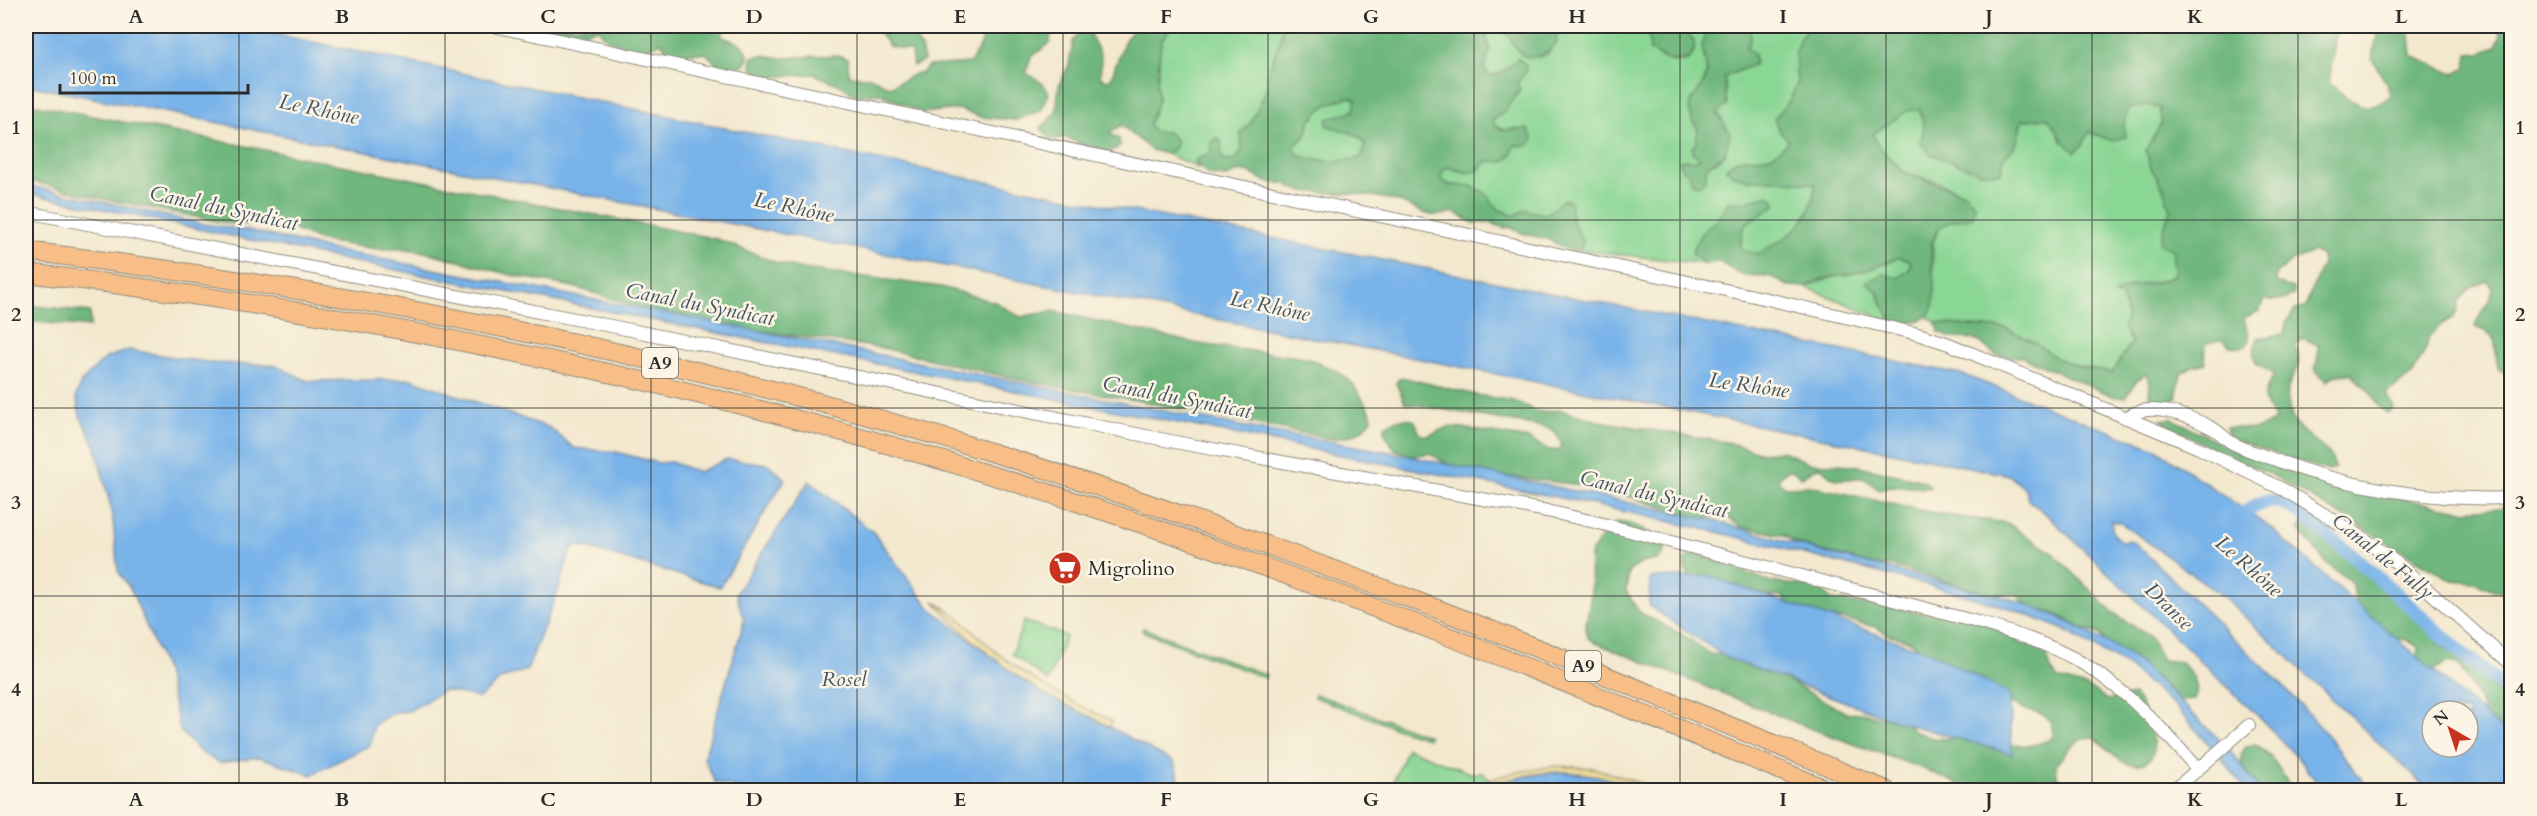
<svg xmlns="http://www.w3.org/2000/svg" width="2537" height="816" font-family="Cardo,serif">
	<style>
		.green { fill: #8ad694; stroke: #5a8060; stroke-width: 1.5 }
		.forest { fill: #6fb77e; stroke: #4d7154; stroke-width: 1.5; fill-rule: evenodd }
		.sand { fill: #eeda9e; stroke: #8c8264; stroke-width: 1.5 }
		.water { fill: #78b3e9; stroke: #526f8a; stroke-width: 1.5; fill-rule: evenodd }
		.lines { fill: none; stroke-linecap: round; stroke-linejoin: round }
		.canal { stroke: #78b3e9; stroke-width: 14 }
		.minor-casing { stroke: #8f8a7c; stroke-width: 14 }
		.highway-casing { stroke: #8f8a7c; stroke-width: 20 }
		.minor { stroke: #fff; stroke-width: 12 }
		.highway { stroke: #f7be88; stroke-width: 18 }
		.grid { fill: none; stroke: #2b2b2b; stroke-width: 1.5; stroke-opacity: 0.55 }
		.labels { text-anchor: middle; stroke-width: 5; stroke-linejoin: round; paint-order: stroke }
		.shield { fill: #fcf5e5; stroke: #6a6863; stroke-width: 1.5 }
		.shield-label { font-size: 18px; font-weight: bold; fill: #2b2b2b }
		.poi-label { font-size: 20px; fill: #2b2b2b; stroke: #fcf5e5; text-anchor: start }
		.water-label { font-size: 21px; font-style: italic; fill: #425464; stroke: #fcf5e5 }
		.neatline { fill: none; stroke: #2b2b2b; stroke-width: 2 }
		.grid-label { font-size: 20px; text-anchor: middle; font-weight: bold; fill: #2b2b2b }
	</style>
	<rect width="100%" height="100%" fill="#fcf5e5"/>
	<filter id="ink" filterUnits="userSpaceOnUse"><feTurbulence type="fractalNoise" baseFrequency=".0167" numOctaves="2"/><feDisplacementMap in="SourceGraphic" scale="12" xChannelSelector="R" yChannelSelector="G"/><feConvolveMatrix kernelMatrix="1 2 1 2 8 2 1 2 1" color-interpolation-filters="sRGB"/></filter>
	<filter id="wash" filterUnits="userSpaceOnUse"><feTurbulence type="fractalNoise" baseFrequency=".008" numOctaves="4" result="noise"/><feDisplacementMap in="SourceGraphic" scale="24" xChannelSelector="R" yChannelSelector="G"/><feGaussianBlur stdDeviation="1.35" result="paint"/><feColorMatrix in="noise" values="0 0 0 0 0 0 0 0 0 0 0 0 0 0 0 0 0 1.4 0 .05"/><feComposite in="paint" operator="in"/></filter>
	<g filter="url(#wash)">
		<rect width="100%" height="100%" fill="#f3e8ce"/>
		<!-- green -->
		<g class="green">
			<path d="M 1172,26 L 1282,26 L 1281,39 L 1269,70 L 1266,91 L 1250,124 L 1241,132 L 1242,151 L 1237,159 L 1228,161 L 1210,153 L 1194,161 L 1198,168 L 1167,154 L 1174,149 L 1154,132 L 1149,124 L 1158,100 L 1157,84 L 1161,41 Z"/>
			<path d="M 1560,26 L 1636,26 L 1649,35 L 1650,50 C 1655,54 1661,58 1667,60 C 1693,69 1705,45 1683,29 L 1684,26 L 1706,26 C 1703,42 1707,57 1706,73 C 1704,97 1677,103 1699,129 L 1696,143 L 1701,158 L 1695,161 L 1705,178 L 1707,166 L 1722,158 L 1726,153 L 1722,119 L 1717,112 L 1726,91 L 1724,77 L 1743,69 L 1750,30 L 1746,26 L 1810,26 L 1801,37 L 1795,52 L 1797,84 L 1790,100 L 1774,119 L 1780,131 L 1790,141 C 1785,145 1777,154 1771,156 C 1754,161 1740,151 1726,169 L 1750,180 L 1780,180 L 1815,184 C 1812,226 1790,235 1758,254 L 1741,250 C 1740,212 1752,225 1776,204 L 1770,196 L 1742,202 L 1728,202 L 1720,216 L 1700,235 L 1692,253 L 1705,264 L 1579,250 L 1583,242 L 1572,221 L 1571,212 L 1558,204 C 1548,221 1541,213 1525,210 L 1514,216 L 1498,209 L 1484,192 L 1470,186 L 1450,185 L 1441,180 L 1441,173 L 1448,167 C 1459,171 1472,177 1481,167 C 1484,164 1483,162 1488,161 C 1499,159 1499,161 1511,155 L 1515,145 L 1522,146 L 1517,128 L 1504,130 L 1495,126 L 1493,120 C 1509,109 1508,104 1520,90 L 1516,83 L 1525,72 L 1526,65 L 1518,59 L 1504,71 L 1493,76 L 1487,73 L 1484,67 L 1490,51 L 1486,34 L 1495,29 L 1507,33 L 1519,52 L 1531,57 L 1542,57 L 1550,51 L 1554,30 Z"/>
			<path d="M 1349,97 L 1356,99 L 1354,111 L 1337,116 L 1328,126 C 1344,130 1376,136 1360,158 C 1340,162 1316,163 1296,154 L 1294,146 L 1306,136 L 1310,121 C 1316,118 1315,114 1320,110 C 1327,103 1339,100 1349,97 Z"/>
			<path d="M 2147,105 L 2160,108 L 2161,124 L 2146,150 L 2151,168 L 2164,190 L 2170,210 L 2160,243 L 2173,250 L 2174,274 C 2162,287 2130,279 2115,295 L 2121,296 C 2128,309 2127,323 2127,337 L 2132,342 L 2112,373 L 2080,367 L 2058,359 L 2034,342 L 2007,329 L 1937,323 L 1927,317 L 1933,305 L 1933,242 L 1940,227 L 1951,220 L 1973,217 L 1975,206 L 1966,194 L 1935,181 L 1903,172 L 1876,143 L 1873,134 L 1907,111 L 1920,109 L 1924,128 L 1920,142 C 1947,160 1968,171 2001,173 L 2004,157 L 2016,145 L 2021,120 L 2040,119 L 2047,117 L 2056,126 L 2061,141 L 2083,145 L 2089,132 L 2113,141 L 2124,125 L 2128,109 Z"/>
			<path d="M 1899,257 L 1911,261 L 1909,270 L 1878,292 L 1882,304 L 1894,323 L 1805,287 C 1836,273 1869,273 1899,257 Z"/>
			<path d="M 1024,621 L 1066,636 L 1048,681 L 1012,654 Z"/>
			<path d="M 1143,628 L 1266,675 L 1265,678 L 1142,631 Z"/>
			<path d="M 1315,694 L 1429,736 L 1428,738 L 1404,731 L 1314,697 Z"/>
			<path d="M 1407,748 L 1470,773 L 1482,773 L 1491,779 L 1460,790 L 1390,790 Z"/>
		</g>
		<!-- forest -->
		<g class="forest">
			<path d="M 525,26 L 757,26 L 735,26 L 723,31 L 721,36 C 735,45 744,37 749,59 L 745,65 L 721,69 L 706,53 L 675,54 L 668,52 L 661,42 L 640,52 L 607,39 L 597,28 C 592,29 589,32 584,33 C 571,37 538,30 525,26 Z"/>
			<path d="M 875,26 L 923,26 L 917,43 L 921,47 L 924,61 L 913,66 L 911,51 L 889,46 Z"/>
			<path d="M 986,26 L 1051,26 L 1050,43 L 1031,57 L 1026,73 C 1037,79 1045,83 1049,94 L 1041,111 L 1016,120 L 980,117 L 959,109 L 922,113 L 879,93 L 856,96 L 840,85 L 813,74 L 773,77 L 761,74 L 754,70 L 751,64 L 753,57 L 762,55 L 782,58 L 838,55 L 848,59 L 849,76 L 870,77 L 890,87 L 917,73 L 922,73 L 928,66 L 970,63 L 981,45 Z"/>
			<path d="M 1137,26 L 1172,26 L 1161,41 L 1157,84 L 1158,100 L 1149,124 L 1154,132 L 1168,132 L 1177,141 L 1174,149 L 1167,154 L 1151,150 L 1121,125 L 1110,134 L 1119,139 L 1120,146 C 1100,162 1084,142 1066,138 C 1061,137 1056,139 1051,140 L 1041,128 L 1056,112 L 1059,85 L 1069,65 L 1073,41 L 1078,34 L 1088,30 C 1099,55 1103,48 1100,77 L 1108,81 L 1111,78 L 1125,40 Z"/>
			<path d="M 1282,26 L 1560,26 L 1555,30 L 1557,41 C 1548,54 1531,65 1518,51 C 1514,46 1512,39 1507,35 C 1504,31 1499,30 1495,29 L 1486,35 L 1490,51 L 1484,67 L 1487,73 L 1493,76 L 1504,71 L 1518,59 L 1526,65 L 1526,72 L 1517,83 L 1520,90 C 1508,103 1510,109 1493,120 L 1495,126 L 1504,130 L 1528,129 L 1533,139 L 1530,145 L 1515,145 L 1511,155 L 1504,162 L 1489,161 L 1483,164 L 1479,170 L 1468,173 L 1448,167 L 1441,173 L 1442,180 L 1449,185 L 1470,186 L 1484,192 L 1498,209 L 1514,216 L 1525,210 C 1554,216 1543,217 1564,199 L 1570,201 L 1572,221 L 1583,242 L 1579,250 C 1564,253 1556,240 1542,238 C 1529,235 1522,234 1510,227 L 1505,228 L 1491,223 L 1474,223 L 1453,212 C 1426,222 1417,206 1393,200 C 1382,197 1368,196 1356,194 C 1339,192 1296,196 1286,183 L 1269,183 L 1250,173 L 1239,171 L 1227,177 L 1208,175 L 1194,161 L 1210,153 L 1211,144 L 1216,138 L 1221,141 L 1222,159 L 1228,161 L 1237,159 L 1242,151 L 1241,132 L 1250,124 L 1266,91 L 1269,70 L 1281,39 ZM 1349,97 L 1356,99 L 1354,111 L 1327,119 L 1327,125 C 1340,131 1378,133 1360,158 C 1340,162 1316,163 1297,154 L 1294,146 L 1306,136 L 1310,121 C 1316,118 1315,114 1320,110 C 1327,103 1339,100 1349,97 Z"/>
			<path d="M 1618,26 L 1684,26 L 1683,29 C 1695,38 1699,47 1688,59 L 1669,61 L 1650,50 L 1649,35 L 1636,26 Z"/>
			<path d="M 1706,26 L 1746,26 L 1750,29 L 1751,39 L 1746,48 L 1754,54 L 1755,64 L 1724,77 L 1727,106 L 1717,113 L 1730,133 C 1724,159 1728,152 1707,166 L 1705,178 L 1700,185 L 1693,184 L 1688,173 L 1681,169 L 1680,160 L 1688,159 L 1695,161 L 1700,158 L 1694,154 L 1692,148 L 1696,143 L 1698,129 L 1692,121 L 1689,108 L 1691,101 L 1705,81 L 1707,71 L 1702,47 Z"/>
			<path d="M 1810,26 L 2337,26 L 2329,83 C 2340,92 2357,109 2373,106 C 2379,105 2385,99 2391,96 L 2385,81 L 2372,59 L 2377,37 L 2372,26 L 2409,26 L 2412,56 L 2454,74 L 2466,68 L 2468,54 L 2481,53 L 2496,47 L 2501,36 L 2499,26 L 2511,26 L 2511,373 L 2499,370 C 2491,347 2504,335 2475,327 C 2480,309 2491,307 2493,288 L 2487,281 L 2472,287 L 2459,301 L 2458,310 L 2453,318 L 2442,324 L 2428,338 L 2427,346 L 2413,374 L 2388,392 L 2388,397 L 2394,408 L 2388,413 C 2374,406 2378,401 2369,391 C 2363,384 2357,383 2351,374 L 2336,375 L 2327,381 L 2318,374 L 2315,368 L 2318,357 L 2318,345 L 2303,338 L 2295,346 C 2302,364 2298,365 2291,380 C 2285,390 2288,406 2292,416 C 2300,439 2330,443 2335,468 L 2328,471 L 2230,439 L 2226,427 L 2257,429 L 2276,420 C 2260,399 2261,397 2274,375 L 2256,363 L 2253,352 L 2258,338 L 2284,334 L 2286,323 L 2295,309 L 2305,307 L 2322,265 L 2321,255 L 2313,252 L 2293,260 L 2277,273 L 2276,283 L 2293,288 L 2294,295 L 2284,300 L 2265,300 L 2259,311 L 2244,318 C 2246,332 2255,335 2244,347 L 2229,346 L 2223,339 L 2207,343 L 2204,352 L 2206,363 L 2191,367 L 2181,373 L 2176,398 L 2159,407 L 2149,398 L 2150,382 L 2146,374 L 2136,381 L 2126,397 L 2115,397 L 2022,357 L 1995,355 L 1981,343 L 1972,339 L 1952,338 L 1939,332 L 1937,323 L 2007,329 L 2034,342 L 2058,359 L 2080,367 L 2112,373 L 2132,342 L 2123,328 C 2128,316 2127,308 2121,296 L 2114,295 C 2130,281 2162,287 2174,274 L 2173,250 L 2159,243 L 2170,210 L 2164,190 L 2151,168 L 2146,150 L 2161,124 L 2160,108 L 2147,105 L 2128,109 L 2124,125 L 2126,137 L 2113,141 L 2089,132 L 2083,145 L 2075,152 C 2058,139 2060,131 2047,117 L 2040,119 L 2022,120 L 2016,145 L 2004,157 L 2000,173 L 1980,172 L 1930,154 L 1920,142 L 1924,128 L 1920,109 L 1907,111 L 1873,134 L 1876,143 L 1903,172 L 1966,194 L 1975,206 L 1973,217 C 1963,219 1951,219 1942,226 C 1909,252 1970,328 1894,323 L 1882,304 L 1878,292 L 1866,282 L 1883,274 L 1897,278 L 1909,270 L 1911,261 L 1899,257 L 1865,271 L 1822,279 L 1805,287 L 1788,286 L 1769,276 L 1744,276 L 1719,262 L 1705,264 L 1692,254 L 1700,235 L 1720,216 L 1728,202 L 1742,202 L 1770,195 L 1776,204 C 1753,225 1740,213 1741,250 L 1758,254 C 1790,235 1813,225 1815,184 L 1780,180 L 1750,180 L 1737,177 L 1726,169 C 1740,152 1753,161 1770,156 C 1777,154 1784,145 1789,141 L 1780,131 L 1774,119 L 1790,100 L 1797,84 L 1795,52 L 1801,37 Z"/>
			<path d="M 26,103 L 697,235 L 717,239 L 777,263 L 804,269 L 941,287 L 995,302 L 1020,317 L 1053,311 L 1199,344 L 1307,358 L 1337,371 L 1352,383 L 1370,411 L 1372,419 C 1361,434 1351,436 1333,439 L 1162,405 L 1016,379 L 882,348 L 753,330 L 645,309 L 574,287 L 511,275 L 434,254 L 408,249 L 377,249 L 321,241 L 278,223 L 232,224 L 95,197 L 26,180 Z"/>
			<path d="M 26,305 L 90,312 L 90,327 L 26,321 Z"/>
			<path d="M 1405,378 L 1476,395 L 1514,401 L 1539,412 L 1560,410 L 1599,421 L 1726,442 L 1762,453 L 1782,451 L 1810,463 L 1854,465 L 1924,481 L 1930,486 L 1929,488 L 1891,486 L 1879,490 L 1863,477 C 1842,479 1836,485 1820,466 L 1801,477 L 1792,470 C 1784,469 1781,475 1778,481 L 1786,487 L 1810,486 L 1943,515 L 2007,523 L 2053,553 L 2112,612 L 2150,637 L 2162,660 L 2181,662 C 2191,672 2202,686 2194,699 L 2179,700 L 2157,678 L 2108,645 L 2100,634 L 2081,628 L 2060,616 L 2026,604 L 2016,594 L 1991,594 L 1892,566 L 1874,565 L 1811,548 L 1794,542 L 1783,535 L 1741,527 L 1722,514 L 1703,519 L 1596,487 L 1489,474 L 1447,464 L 1430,453 L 1413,456 L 1395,450 L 1384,432 L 1385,426 C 1395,420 1403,416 1415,421 L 1420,434 L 1427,436 L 1448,427 L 1462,428 L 1529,439 L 1549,450 L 1559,450 L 1562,444 L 1554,431 L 1545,427 L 1405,403 L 1396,383 L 1399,379 Z"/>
			<path d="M 2171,418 L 2235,451 L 2335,487 L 2462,510 L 2511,507 L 2511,592 L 2494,590 L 2475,582 L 2452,580 L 2272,475 L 2202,443 L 2160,420 Z"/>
			<path d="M 1616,522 C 1637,523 1651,532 1665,546 L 1665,552 L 1660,559 L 1642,563 L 1629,571 L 1626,591 L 1639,612 L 1686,637 L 1711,654 L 1728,655 L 1766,669 L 1848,714 L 1862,712 L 1881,718 L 1905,715 L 1912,730 C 1918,732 1923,735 1929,737 C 1938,741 1952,737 1961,738 C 1991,739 2027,755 2053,737 C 2053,719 2044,712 2026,710 L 1936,664 L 1910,641 L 1890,635 L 1875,627 L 1843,619 L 1809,616 L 1794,611 L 1782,596 L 1766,596 L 1692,579 L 1685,570 L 1684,560 L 1696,553 L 1771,582 L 1816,587 L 1833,600 L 1896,608 L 1922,613 L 1971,614 L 1987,617 L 2001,623 L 2046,655 L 2052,671 L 2058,679 L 2087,687 L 2108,700 L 2134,695 L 2139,701 C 2144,716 2166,755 2144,763 C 2139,765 2131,765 2126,763 C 2115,758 2104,744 2093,737 C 2076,738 2066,751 2056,765 L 2057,776 L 2070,790 L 1971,790 L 1924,769 L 1812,729 L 1596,643 L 1588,638 L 1585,630 L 1591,595 L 1590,555 L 1604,533 Z"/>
			<path d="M 2306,522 L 2314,525 L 2420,616 C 2432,623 2438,628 2438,643 L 2463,661 L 2511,704 L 2511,726 L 2498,730 L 2486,721 L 2480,700 L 2459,665 L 2448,662 L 2426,674 L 2418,667 L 2418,647 L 2407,640 L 2382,636 L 2360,617 L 2351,582 L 2326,563 L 2299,530 L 2301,524 Z"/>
			<path d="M 2255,744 C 2272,754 2283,773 2291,790 L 2260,790 L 2242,765 L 2241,754 L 2246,747 Z"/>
		</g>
		<!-- sand -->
		<g class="sand">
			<path d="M 934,601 C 957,614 974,633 994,650 C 1030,681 1070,701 1112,721 L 1110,727 C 1090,716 1068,707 1048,696 C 1005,673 966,636 934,601 Z"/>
			<path d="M 1555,766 L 1594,768 L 1643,784 L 1642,788 C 1616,781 1590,773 1564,772 C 1540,771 1517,778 1494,783 L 1491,779 L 1517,772 Z"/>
		</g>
		<!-- water -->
		<g class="water">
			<path d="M 26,26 L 236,26 L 922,169 L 1961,374 L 2156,449 L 2268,526 L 2511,738 L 2511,790 L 2429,790 L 2224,597 L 2121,523 L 2112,521 C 2111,530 2113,537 2123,542 L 2130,540 L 2136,544 L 2282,685 L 2322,729 L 2370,790 L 2323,790 L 2296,756 L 2258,716 L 2046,514 L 2028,500 L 2026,490 L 2009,475 L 26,85 ZM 2432,711 L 2468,711 L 2468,747 L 2432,747 Z"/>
			<path d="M 26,185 L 203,224 L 251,231 L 328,249 L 785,336 L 1245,427 L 1390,452 L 1712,520 L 1833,555 L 2015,600 L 2059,617 L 2125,652 L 2144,667 L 2230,750 L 2260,790 L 2246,790 L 2220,757 L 2174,705 L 2127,666 L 2062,629 L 2012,609 L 1943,589 L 1713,531 L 1571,500 L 350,261 L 26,193 Z"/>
			<path d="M 129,350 L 213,363 L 274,365 L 308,381 L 411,379 L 550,428 L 574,448 L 616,452 L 658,463 L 671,462 L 698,472 L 727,459 L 768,464 L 785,479 L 720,587 L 578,545 L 571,550 L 559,588 L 527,670 L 501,679 L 479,698 L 444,690 L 409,711 L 392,713 L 374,725 L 370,745 L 311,775 L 259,757 L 220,763 L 201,753 L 180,731 L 166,672 L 131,590 L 118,571 L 112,512 L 95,445 L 80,416 L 76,396 L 81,382 L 106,358 Z"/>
			<path d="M 809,481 L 873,532 L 930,608 L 1022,680 L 1047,696 L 1089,716 L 1174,762 L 1182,790 L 744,790 L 715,782 L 704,758 L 744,621 L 736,593 Z"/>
			<path d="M 1709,576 L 1932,653 L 2010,694 L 2012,754 L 1900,722 L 1727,658 L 1649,606 L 1650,578 Z"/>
			<path d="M 1564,772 L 1598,776 L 1647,790 L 1476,790 C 1504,779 1533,774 1564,772 Z"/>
		</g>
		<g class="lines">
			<!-- canal -->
			<path class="canal" d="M 2235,521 C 2247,511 2261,498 2279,502 C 2297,507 2314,525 2328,536 C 2392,585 2447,646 2512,693"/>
		</g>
	</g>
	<g filter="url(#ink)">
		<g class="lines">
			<defs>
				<g id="minor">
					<path d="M 493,26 L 1763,298 L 1918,334 L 1949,344 L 2199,448 L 2284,490 L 2365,539 L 2402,567 L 2512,665"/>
					<path d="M 26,212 L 611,326 L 1175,442 L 1547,511 L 1599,523 L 1977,622 C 2010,632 2044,642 2075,659 C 2122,685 2163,728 2197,769"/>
					<path d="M 2126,418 C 2147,400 2190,416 2212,428 C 2220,432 2226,440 2234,444 C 2246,450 2260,454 2273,459 C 2348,488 2431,501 2512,498"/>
					<path d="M 2174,790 L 2249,725"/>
				</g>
				<g id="highway">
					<path d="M 26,251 C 355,291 683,356 1000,455 C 1302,549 1594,670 1886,790"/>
					<path d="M 26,273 C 394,316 761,397 1113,514 C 1356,595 1592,693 1828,790"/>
				</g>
			</defs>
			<!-- minor casing -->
			<use href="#minor" class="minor-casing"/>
			<!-- highway casing -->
			<use href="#highway" class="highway-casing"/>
			<!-- minor -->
			<use href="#minor" class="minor"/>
			<!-- highway -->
			<use href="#highway" class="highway"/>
		</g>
	</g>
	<!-- grid -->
	<path class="grid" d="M 239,26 L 239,790M 445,26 L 445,790M 651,26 L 651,790M 857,26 L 857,790M 1063,26 L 1063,790M 1268,26 L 1268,790M 1474,26 L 1474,790M 1680,26 L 1680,790M 1886,26 L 1886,790M 2092,26 L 2092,790M 2298,26 L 2298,790M 26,220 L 2512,220M 26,408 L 2512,408M 26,596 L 2512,596"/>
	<!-- icons -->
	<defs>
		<symbol id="supermarket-disc" viewBox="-11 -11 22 22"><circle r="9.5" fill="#c8321e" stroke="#fcf5e5"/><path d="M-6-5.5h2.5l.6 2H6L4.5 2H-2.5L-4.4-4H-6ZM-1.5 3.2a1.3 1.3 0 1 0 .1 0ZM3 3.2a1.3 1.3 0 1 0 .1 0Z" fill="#fff"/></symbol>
	</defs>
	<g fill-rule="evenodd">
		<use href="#supermarket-disc" x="1046" y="549" width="38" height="38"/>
	</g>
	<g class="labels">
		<!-- shield labels -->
		<g class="shield">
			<rect x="642" y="348" width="36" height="30" rx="4.5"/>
			<rect x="1565" y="651" width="36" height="30" rx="4.5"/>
		</g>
		<g class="shield-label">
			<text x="660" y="369">A9</text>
			<text x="1583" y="672">A9</text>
		</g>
		<!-- poi labels -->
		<g class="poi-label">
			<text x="1088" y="575">Migrolino</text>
		</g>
		<!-- water labels -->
		<g class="water-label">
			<text transform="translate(319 109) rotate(12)" y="7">Le Rhône</text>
			<text transform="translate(794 207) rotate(12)" y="7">Le Rhône</text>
			<text transform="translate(224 208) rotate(12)" y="7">Canal du Syndicat</text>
			<text transform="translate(700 304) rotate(11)" y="7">Canal du Syndicat</text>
			<text transform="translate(1270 306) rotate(12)" y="7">Le Rhône</text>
			<text transform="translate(1749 385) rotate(8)" y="7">Le Rhône</text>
			<text transform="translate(1177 397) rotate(11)" y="7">Canal du Syndicat</text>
			<text transform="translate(1654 494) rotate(13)" y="7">Canal du Syndicat</text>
			<text transform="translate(2383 556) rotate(39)" y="7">Canal de Fully</text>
			<text transform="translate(2249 566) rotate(41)" y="7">Le Rhône</text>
			<text transform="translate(2169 606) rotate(44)" y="7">Dranse</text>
			<text x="844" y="686">Rosel</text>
		</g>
	</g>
	<!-- margin -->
	<rect width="2537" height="816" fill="none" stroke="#fcf5e5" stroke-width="66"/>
	<!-- north arrow -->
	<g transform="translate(2450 729) rotate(321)"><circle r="28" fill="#fcf5e5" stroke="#a8a49b" stroke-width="1.5"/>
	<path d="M0-4.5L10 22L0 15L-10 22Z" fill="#c8321e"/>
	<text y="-9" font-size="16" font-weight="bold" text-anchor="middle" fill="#2b2b2b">N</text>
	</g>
	<!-- scale -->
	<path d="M60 84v9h188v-9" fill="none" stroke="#2b2b2b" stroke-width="3"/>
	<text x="69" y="84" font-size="18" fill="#2b2b2b" stroke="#fcf5e5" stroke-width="4.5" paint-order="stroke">100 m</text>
	<rect x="33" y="33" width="2471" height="750" class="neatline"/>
	<g class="grid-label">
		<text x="136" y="23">A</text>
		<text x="342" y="23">B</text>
		<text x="548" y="23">C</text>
		<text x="754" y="23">D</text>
		<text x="960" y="23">E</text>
		<text x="1166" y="23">F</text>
		<text x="1371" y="23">G</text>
		<text x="1577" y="23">H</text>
		<text x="1783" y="23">I</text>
		<text x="1989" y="23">J</text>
		<text x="2195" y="23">K</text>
		<text x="2401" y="23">L</text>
		<text x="16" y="134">1</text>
		<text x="2520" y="134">1</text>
		<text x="16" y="321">2</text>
		<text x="2520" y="321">2</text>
		<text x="16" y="509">3</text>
		<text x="2520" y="509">3</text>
		<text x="16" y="696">4</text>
		<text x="2520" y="696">4</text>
		<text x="136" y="806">A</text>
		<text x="342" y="806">B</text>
		<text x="548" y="806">C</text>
		<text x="754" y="806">D</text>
		<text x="960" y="806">E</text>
		<text x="1166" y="806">F</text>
		<text x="1371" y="806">G</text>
		<text x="1577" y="806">H</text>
		<text x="1783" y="806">I</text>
		<text x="1989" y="806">J</text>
		<text x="2195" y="806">K</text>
		<text x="2401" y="806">L</text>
	</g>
</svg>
